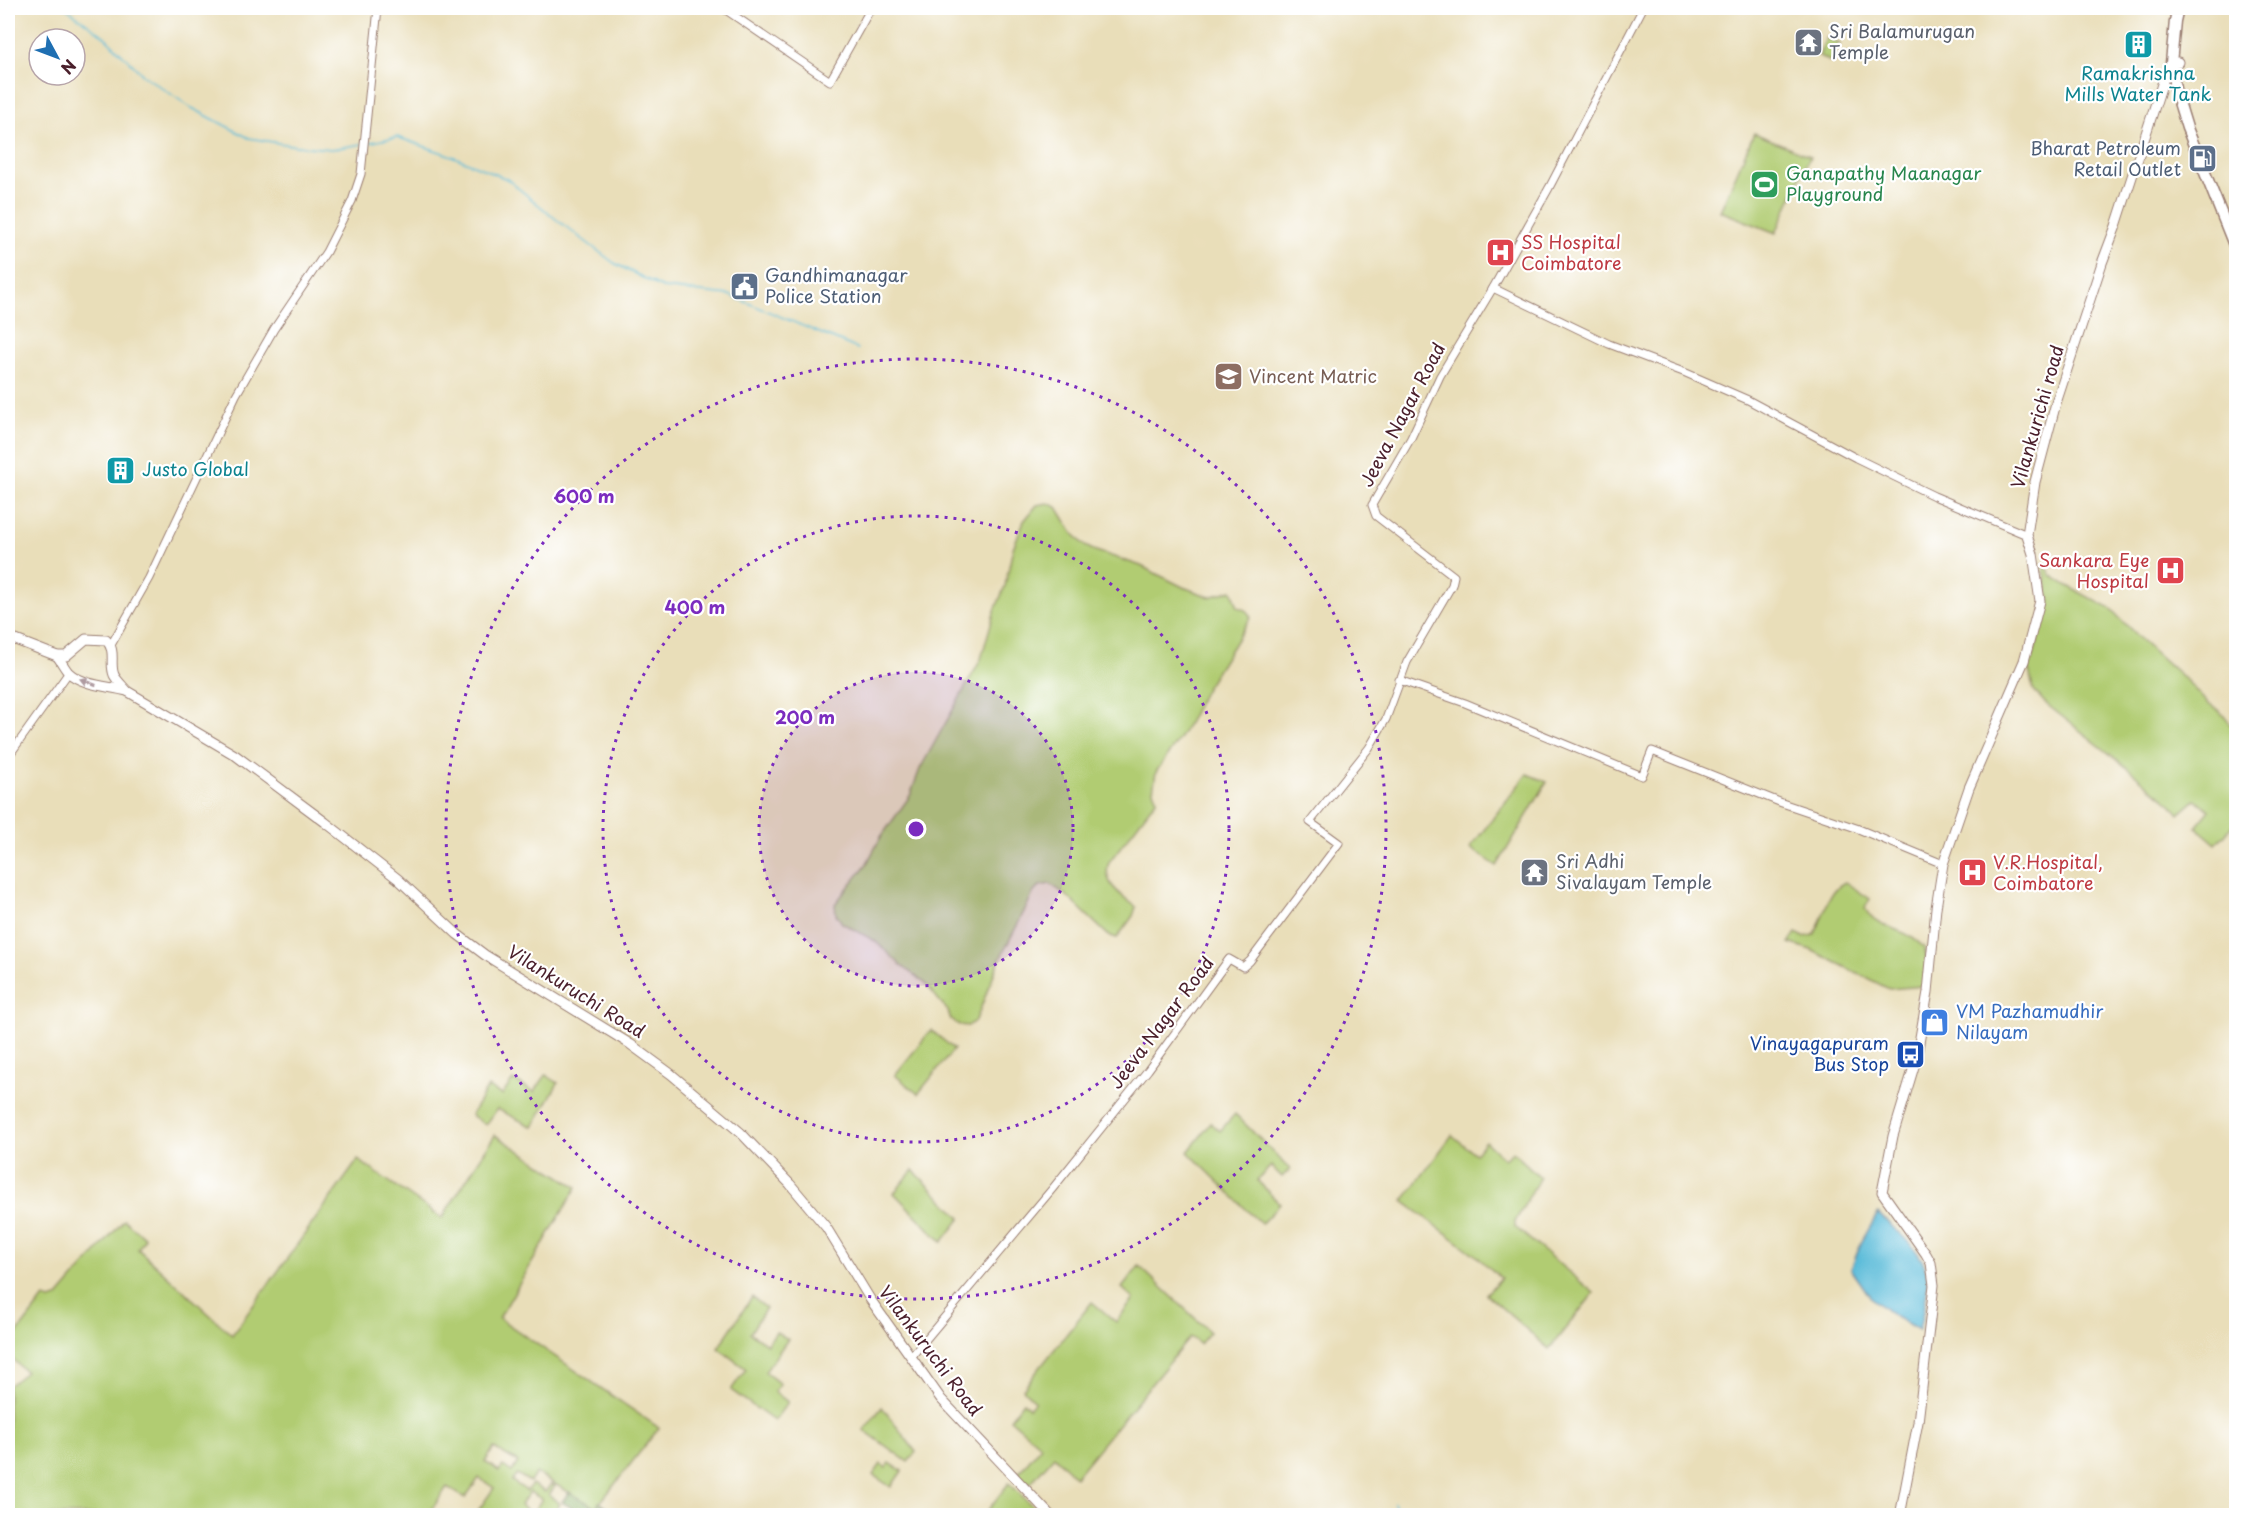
<svg xmlns="http://www.w3.org/2000/svg" width="2244" height="1523" font-family="'Playpen Sans',sans-serif">
	<style>
		.green { fill: #b1cc72; stroke: #7e764e; stroke-width: 1.5; fill-rule: evenodd }
		.forest { fill: #8cb064; stroke: #6b6848; stroke-width: 1.5 }
		.water { fill: #5bbcd9; stroke: #526e82; stroke-width: 1.5 }
		.lines { fill: none; stroke-linecap: round; stroke-linejoin: round }
		.stream { stroke: #5bbcd9; stroke-width: 1.5 }
		.minor-casing { stroke: #9a7e72; stroke-width: 9 }
		.major-casing { stroke: #9a7e72; stroke-width: 11 }
		.highway-casing { stroke: #9a7e72; stroke-width: 13 }
		.minor { stroke: #fff; stroke-width: 7 }
		.major { stroke: #fff; stroke-width: 9 }
		.highway { stroke: #fff; stroke-width: 10 }
		.oneway { fill: #ae9aa0 }
		.ring { fill: none; stroke: #7b2cbf; stroke-width: 3; stroke-dasharray: 3 6 }
		.labels { text-anchor: middle; stroke-width: 4.5; stroke-linejoin: round; paint-order: stroke }
		.worship-label { font-size: 18px; fill: #5b616d; stroke: #fff; text-anchor: start }
		.culture-label { font-size: 18px; fill: #0d838f; stroke: #fff }
		.service-label { font-size: 18px; fill: #4e5e75; stroke: #fff; text-anchor: end }
		.leisure-label { font-size: 18px; fill: #27864d; stroke: #fff; text-anchor: start }
		.health-label { font-size: 18px; fill: #be3a42; stroke: #fff; text-anchor: start }
		.education-label { font-size: 18px; fill: #785e54; stroke: #fff; text-anchor: start }
		.street-label { font-size: 18px; fill: #4a1f2b; stroke: #fff }
		.shop-label { font-size: 18px; fill: #366cbe; stroke: #fff; text-anchor: start }
		.transit-label { font-size: 18px; fill: #164399; stroke: #fff; text-anchor: end }
		.centre { fill: #7b2cbf; stroke: #fff; stroke-width: 3 }
		.ring-label { font-size: 18px; text-anchor: middle; font-weight: bold; fill: #7b2cbf; stroke: #fff; stroke-width: 4.5; stroke-linejoin: round; paint-order: stroke }
	</style>
	<rect width="100%" height="100%" fill="#fff"/>
	<filter id="ink" filterUnits="userSpaceOnUse"><feTurbulence type="fractalNoise" baseFrequency=".0167" numOctaves="2"/><feDisplacementMap in="SourceGraphic" scale="12" xChannelSelector="R" yChannelSelector="G"/><feConvolveMatrix kernelMatrix="1 2 1 2 8 2 1 2 1" color-interpolation-filters="sRGB"/></filter>
	<filter id="wash" filterUnits="userSpaceOnUse"><feTurbulence type="fractalNoise" baseFrequency=".008" numOctaves="4" result="noise"/><feDisplacementMap in="SourceGraphic" scale="24" xChannelSelector="R" yChannelSelector="G"/><feGaussianBlur stdDeviation="1.35" result="paint"/><feColorMatrix in="noise" values="0 0 0 0 0 0 0 0 0 0 0 0 0 0 0 0 0 1.4 0 .05"/><feComposite in="paint" operator="in"/></filter>
	<g filter="url(#wash)">
		<rect width="100%" height="100%" fill="#e9deb9"/>
		<!-- green -->
		<g class="green">
			<path d="M 1826,38 L 1840,44 L 1831,62 L 1819,56 Z"/>
			<path d="M 1754,133 L 1810,156 L 1776,233 L 1720,211 Z"/>
			<path d="M 1048,503 L 1057,507 L 1072,532 L 1085,546 L 1093,550 L 1141,566 L 1183,587 L 1210,597 L 1232,590 L 1238,607 L 1247,611 L 1251,617 L 1205,690 L 1183,733 L 1156,772 L 1153,791 L 1157,799 L 1109,862 C 1101,884 1122,895 1136,907 L 1133,916 L 1117,938 L 1108,935 L 1066,895 L 1050,884 L 1040,886 L 1034,892 L 999,961 L 976,1020 L 968,1026 L 959,1025 L 951,1020 L 948,1011 L 924,982 L 902,966 L 875,941 L 842,923 L 836,914 L 835,904 L 866,865 L 881,837 L 910,796 L 920,769 L 981,659 L 994,613 L 1005,586 L 1013,548 L 1024,521 L 1037,505 Z"/>
			<path d="M 2043,565 L 2047,567 L 2051,575 L 2066,585 L 2111,609 L 2138,637 L 2188,682 L 2208,704 L 2219,710 L 2236,731 L 2236,823 L 2216,844 L 2196,827 L 2210,810 L 2195,800 L 2179,814 L 2172,805 L 2120,762 L 2045,703 L 2033,689 L 2029,670 L 2050,601 Z"/>
			<path d="M 1527,774 L 1547,782 L 1497,866 L 1470,848 Z"/>
			<path d="M 1845,882 L 1870,899 L 1865,908 C 1872,923 1890,927 1904,933 C 1911,936 1918,942 1924,947 C 1927,959 1928,975 1923,986 L 1889,989 L 1811,950 L 1789,943 L 1796,933 L 1804,937 L 1814,935 C 1825,918 1825,892 1845,882 Z"/>
			<path d="M 931,1030 L 954,1049 L 918,1094 L 895,1075 Z"/>
			<path d="M 546,1075 L 558,1083 L 533,1127 L 497,1109 L 486,1125 L 471,1115 L 488,1087 L 502,1095 L 513,1080 L 534,1092 Z"/>
			<path d="M 1235,1114 L 1290,1169 L 1282,1177 L 1271,1166 L 1257,1180 L 1280,1204 L 1261,1224 L 1188,1152 L 1211,1123 L 1220,1131 Z"/>
			<path d="M 495,1135 L 577,1187 L 499,1318 L 659,1428 L 596,1508 L 536,1473 L 530,1482 L 517,1474 L 512,1481 L 527,1491 L 532,1484 L 545,1492 L 551,1484 L 555,1486 L 549,1495 L 560,1504 L 557,1509 L 560,1511 L 557,1515 L 475,1515 L 494,1488 L 479,1478 L 465,1498 L 447,1487 L 428,1515 L 8,1515 L 8,1386 L 26,1372 L 8,1355 L 8,1341 L 12,1340 L 44,1298 L 50,1300 L 57,1298 L 124,1220 L 145,1238 L 138,1249 L 232,1335 L 358,1160 L 442,1218 ZM 494,1448 L 518,1462 L 512,1472 L 503,1466 L 499,1471 L 485,1462 ZM 530,1492 L 542,1499 L 532,1514 L 520,1505 Z"/>
			<path d="M 1452,1135 L 1475,1154 L 1485,1141 L 1504,1159 L 1513,1152 L 1540,1177 L 1515,1222 L 1515,1227 L 1594,1293 L 1549,1349 L 1486,1294 L 1501,1278 L 1474,1254 L 1403,1201 Z"/>
			<path d="M 913,1170 L 961,1218 L 942,1242 L 894,1193 Z"/>
			<path d="M 1139,1266 L 1210,1332 L 1200,1344 L 1190,1337 L 1075,1477 L 1054,1456 L 1027,1487 L 1016,1476 L 1041,1446 L 1010,1419 L 1023,1402 L 1029,1408 L 1035,1401 L 1023,1389 L 1092,1302 L 1116,1322 L 1134,1299 L 1122,1288 Z"/>
			<path d="M 752,1297 L 766,1308 L 750,1333 L 767,1344 L 776,1332 L 788,1339 L 765,1372 L 780,1384 L 774,1392 L 788,1402 L 774,1421 L 731,1390 L 746,1369 L 718,1348 Z"/>
			<path d="M 882,1407 L 916,1452 L 908,1462 L 864,1430 Z"/>
			<path d="M 890,1463 L 902,1471 L 891,1487 L 873,1475 L 881,1464 L 886,1468 Z"/>
			<path d="M 1009,1483 L 1041,1515 L 984,1515 Z"/>
		</g>
		<!-- forest -->
		<path class="forest" d="M 569,1492 L 596,1508 L 599,1502 L 614,1512 L 612,1515 L 571,1515 L 575,1510 L 562,1502 Z"/>
		<!-- water -->
		<path class="water" d="M 1878,1213 C 1894,1230 1923,1249 1927,1274 C 1929,1292 1923,1312 1919,1330 L 1894,1316 L 1871,1298 L 1851,1269 L 1861,1243 Z"/>
		<g class="lines">
			<!-- stream -->
			<g class="stream">
				<path d="M 66,8 L 104,36 L 143,75 L 190,107 L 249,138 L 297,146 L 332,149 L 362,144"/>
				<path d="M 367,143 L 397,137 L 452,156 L 507,179 L 557,220 L 614,263 L 663,288 L 729,295 L 858,349"/>
				<path d="M 1394,1503 L 1398,1516"/>
			</g>
		</g>
	</g>
	<g filter="url(#ink)">
		<g class="lines">
			<defs>
				<g id="minor">
					<path d="M 723,8 L 830,81 L 871,8"/>
					<path d="M 1493,288 L 1609,344 L 1686,373 L 1748,400 L 1856,458 L 1934,496 L 2027,535"/>
					<path d="M 111,645 L 149,578 L 236,395 L 274,329 L 326,252 L 352,201 L 361,174 L 378,8"/>
					<path d="M 1399,680 L 1465,703 L 1642,776 L 1652,751 L 1782,803 L 1856,828 L 1943,864"/>
					<path d="M 8,757 L 69,672"/>
					<path d="M 911,1357 L 1053,1188 L 1148,1070 L 1229,959 L 1243,967 L 1250,961 L 1339,843 L 1310,822 L 1369,748 L 1386,719 L 1407,662 L 1452,585 L 1454,576 L 1376,516 L 1372,505 L 1411,438 L 1440,376 L 1493,288 L 1549,188 L 1643,8"/>
				</g>
				<g id="major">
					<path d="M 8,637 L 57,656 L 66,656 L 86,639 L 106,640 C 117,651 109,663 114,675 C 117,681 123,686 127,691 L 235,755 L 325,822 L 398,879 L 457,934 L 485,955 L 630,1044 L 671,1074 L 741,1133 L 790,1184 L 826,1227 L 870,1299 L 941,1399 L 1051,1516"/>
					<path d="M 57,656 C 61,661 64,667 68,672 C 83,686 109,686 127,691"/>
					<path d="M 1900,1516 L 1918,1422 L 1934,1285 L 1931,1263 L 1926,1254 L 1882,1192 L 1893,1136 L 1916,1060 L 1928,992 L 1936,908 L 1943,864 L 1969,788 L 2024,661 L 2040,601 L 2033,554 L 2027,535 L 2035,482 L 2056,403 L 2102,263 L 2116,226 L 2165,75 L 2171,63 L 2178,62"/>
				</g>
				<path id="highway" d="M 2178,8 L 2175,21 L 2171,63 L 2175,89 L 2187,128 L 2236,250"/>
			</defs>
			<!-- minor casing -->
			<use href="#minor" class="minor-casing"/>
			<!-- major casing -->
			<use href="#major" class="major-casing"/>
			<!-- highway casing -->
			<use href="#highway" class="highway-casing"/>
			<!-- minor -->
			<use href="#minor" class="minor"/>
			<!-- major -->
			<use href="#major" class="major"/>
			<!-- highway -->
			<use href="#highway" class="highway"/>
		</g>
		<!-- one-way arrows -->
		<defs><path id="oneway-solid" d="M-6-.8H1V-3.2L6.5 0L1 3.2V.8H-6Z" transform="scale(1.5)"/></defs>
		<use class="oneway" href="#oneway-solid" transform="translate(88 682) rotate(-159)"/>
	</g>
	<!-- distance rings -->
	<circle cx="916" cy="829" r="157" fill="#7b2cbf" fill-opacity=".12"/>
	<g class="ring">
		<circle cx="916" cy="829" r="157"/>
		<circle cx="916" cy="829" r="313"/>
		<circle cx="916" cy="829" r="470"/>
	</g>
	<!-- icons -->
	<defs>
		<symbol id="temple-square" viewBox="-11 -11 22 22"><rect x="-9" y="-9" width="18" height="18" rx="4" fill="#6b7280" stroke="#fff"/><path d="M0-6L5-2H3V0L6.5 2.5H4V6H1.5V3h-3V6H-4V2.5H-6.5L-3 0V-2H-5Z" fill="#fff"/></symbol>
		<symbol id="building-square" viewBox="-11 -11 22 22"><rect x="-9" y="-9" width="18" height="18" rx="4" fill="#0f9aa8" stroke="#fff"/><path d="M-4-6H4V6H1V3H-1V6H-4ZM-2.5-4.3h1.7v1.8h-1.7ZM.8-4.3h1.7v1.8H.8ZM-2.5-1h1.7V.8h-1.7ZM.8-1h1.7V.8H.8Z" fill="#fff"/></symbol>
		<symbol id="fuel-square" viewBox="-11 -11 22 22"><rect x="-9" y="-9" width="18" height="18" rx="4" fill="#5c6f8a" stroke="#fff"/><path d="M-5.5-6h7V0h2V4h1.3V-2.5L3-4.5l.8-.8L6-3V5H2.5V1h-1V6h-7ZM-4.2-4.7v3.2H.2V-4.7Z" fill="#fff"/></symbol>
		<symbol id="stadium-square" viewBox="-11 -11 22 22"><rect x="-9" y="-9" width="18" height="18" rx="4" fill="#2e9e5b" stroke="#fff"/><path d="M0-5a6.5 5 0 1 0 0 10a6.5 5 0 1 0 0-10ZM-3.5-1.8h7v3.6h-7Z" fill="#fff"/></symbol>
		<symbol id="hospital-square" viewBox="-11 -11 22 22"><rect x="-9" y="-9" width="18" height="18" rx="4" fill="#e0444e" stroke="#fff"/><path d="M-5-5h3v3.5h4V-5h3V5h-3V1.5h-4V5h-3Z" fill="#fff"/></symbol>
		<symbol id="civic-square" viewBox="-11 -11 22 22"><rect x="-9" y="-9" width="18" height="18" rx="4" fill="#5c6f8a" stroke="#fff"/><path d="M-.6-6.5H3V-4.5H.6V-3L4-1V1h2V6H-6V1h2V-1L-.6-3ZM-1.2 2.5V6h2.4V2.5Z" fill="#fff"/></symbol>
		<symbol id="school-square" viewBox="-11 -11 22 22"><rect x="-9" y="-9" width="18" height="18" rx="4" fill="#8d6e63" stroke="#fff"/><path d="M0-5L7-2L0 1L-7-2ZM-4 1L0 2.5L4 1V4Q0 6-4 4Z" fill="#fff"/></symbol>
		<symbol id="shop-square" viewBox="-11 -11 22 22"><rect x="-9" y="-9" width="18" height="18" rx="4" fill="#3f7fe0" stroke="#fff"/><path d="M-5-2.5h2.3a2.7 3.5 0 0 1 5.4 0H5L5.5 6h-11ZM-1.5-2.5h3a1.5 2.3 0 0 0-3 0Z" fill="#fff"/></symbol>
		<symbol id="bus-square" viewBox="-11 -11 22 22"><rect x="-9" y="-9" width="18" height="18" rx="4" fill="#1a4fb4" stroke="#fff"/><path d="M-5-6H5V4H4V6H2V4H-2V6H-4V4H-5ZM-3.5-4V0h7V-4ZM-3.5 1.2v1.5H-2V1.2ZM2 1.2v1.5H3.5V1.2Z" fill="#fff"/></symbol>
	</defs>
	<g fill-rule="evenodd">
		<use href="#temple-square" x="1792" y="26" width="33" height="33"/>
		<use href="#building-square" x="2122" y="28" width="33" height="33"/>
		<use href="#fuel-square" x="2186" y="142" width="33" height="33"/>
		<use href="#stadium-square" x="1748" y="168" width="33" height="33"/>
		<use href="#hospital-square" x="1484" y="236" width="33" height="33"/>
		<use href="#civic-square" x="728" y="270" width="33" height="33"/>
		<use href="#school-square" x="1212" y="360" width="33" height="33"/>
		<use href="#building-square" x="104" y="454" width="33" height="33"/>
		<use href="#hospital-square" x="2154" y="554" width="33" height="33"/>
		<use href="#temple-square" x="1518" y="856" width="33" height="33"/>
		<use href="#hospital-square" x="1956" y="856" width="33" height="33"/>
		<use href="#shop-square" x="1918" y="1006" width="33" height="33"/>
		<use href="#bus-square" x="1894" y="1038" width="33" height="33"/>
	</g>
	<g class="labels">
		<!-- worship labels -->
		<g class="worship-label">
			<text x="1829" y="38">Sri Balamurugan<tspan x="1829" dy="21">Temple</tspan></text>
			<text x="1556" y="868">Sri Adhi<tspan x="1556" dy="21">Sivalayam Temple</tspan></text>
		</g>
		<!-- culture labels -->
		<g class="culture-label">
			<text x="2138" y="80">Ramakrishna<tspan x="2138" dy="21">Mills Water Tank</tspan></text>
			<text x="142" y="476" text-anchor="start">Justo Global</text>
		</g>
		<!-- service labels -->
		<g class="service-label">
			<text x="2181" y="155">Bharat Petroleum<tspan x="2181" dy="21">Retail Outlet</tspan></text>
			<text x="765" y="282" text-anchor="start">Gandhimanagar<tspan x="765" dy="21">Police Station</tspan></text>
		</g>
		<!-- leisure labels -->
		<g class="leisure-label">
			<text x="1786" y="180">Ganapathy Maanagar<tspan x="1786" dy="21">Playground</tspan></text>
		</g>
		<!-- health labels -->
		<g class="health-label">
			<text x="1521" y="249">SS Hospital<tspan x="1521" dy="21">Coimbatore</tspan></text>
			<text x="2149" y="567" text-anchor="end">Sankara Eye<tspan x="2149" dy="21">Hospital</tspan></text>
			<text x="1993" y="869">V.R.Hospital,<tspan x="1993" dy="21">Coimbatore</tspan></text>
		</g>
		<!-- education labels -->
		<g class="education-label">
			<text x="1249" y="383">Vincent Matric</text>
		</g>
		<!-- street labels -->
		<g class="street-label">
			<text transform="translate(1403 415) rotate(-62)" y="6">Jeeva Nagar Road</text>
			<text transform="translate(2038 417) rotate(-74)" y="6">Vilankurichi road</text>
			<text transform="translate(576 992) rotate(32)" y="6">Vilankuruchi Road</text>
			<text transform="translate(1162 1023) rotate(-53)" y="6">Jeeva Nagar Road</text>
			<text transform="translate(930 1351) rotate(53)" y="6">Vilankuruchi Road</text>
		</g>
		<!-- shop labels -->
		<g class="shop-label">
			<text x="1956" y="1018">VM Pazhamudhir<tspan x="1956" dy="21">Nilayam</tspan></text>
		</g>
		<!-- transit labels -->
		<g class="transit-label">
			<text x="1889" y="1050">Vinayagapuram<tspan x="1889" dy="21">Bus Stop</tspan></text>
		</g>
	</g>
	<circle cx="916" cy="829" r="9" class="centre"/>
	<g class="ring-label">
		<text x="584" y="503">600 m</text>
		<text x="695" y="614">400 m</text>
		<text x="805" y="724">200 m</text>
	</g>
	<!-- margin -->
	<rect width="2244" height="1523" fill="none" stroke="#fff" stroke-width="30"/>
	<!-- north arrow -->
	<g transform="translate(57 57) rotate(131)"><circle r="28" fill="#ffffff" stroke="#b7a5aa" stroke-width="1.5"/>
	<path d="M0-4.5L10 22L0 15L-10 22Z" fill="#1f6fb2"/>
	<text y="-9" font-size="16" font-weight="bold" text-anchor="middle" fill="#4a1f2b">N</text>
	</g>
</svg>
